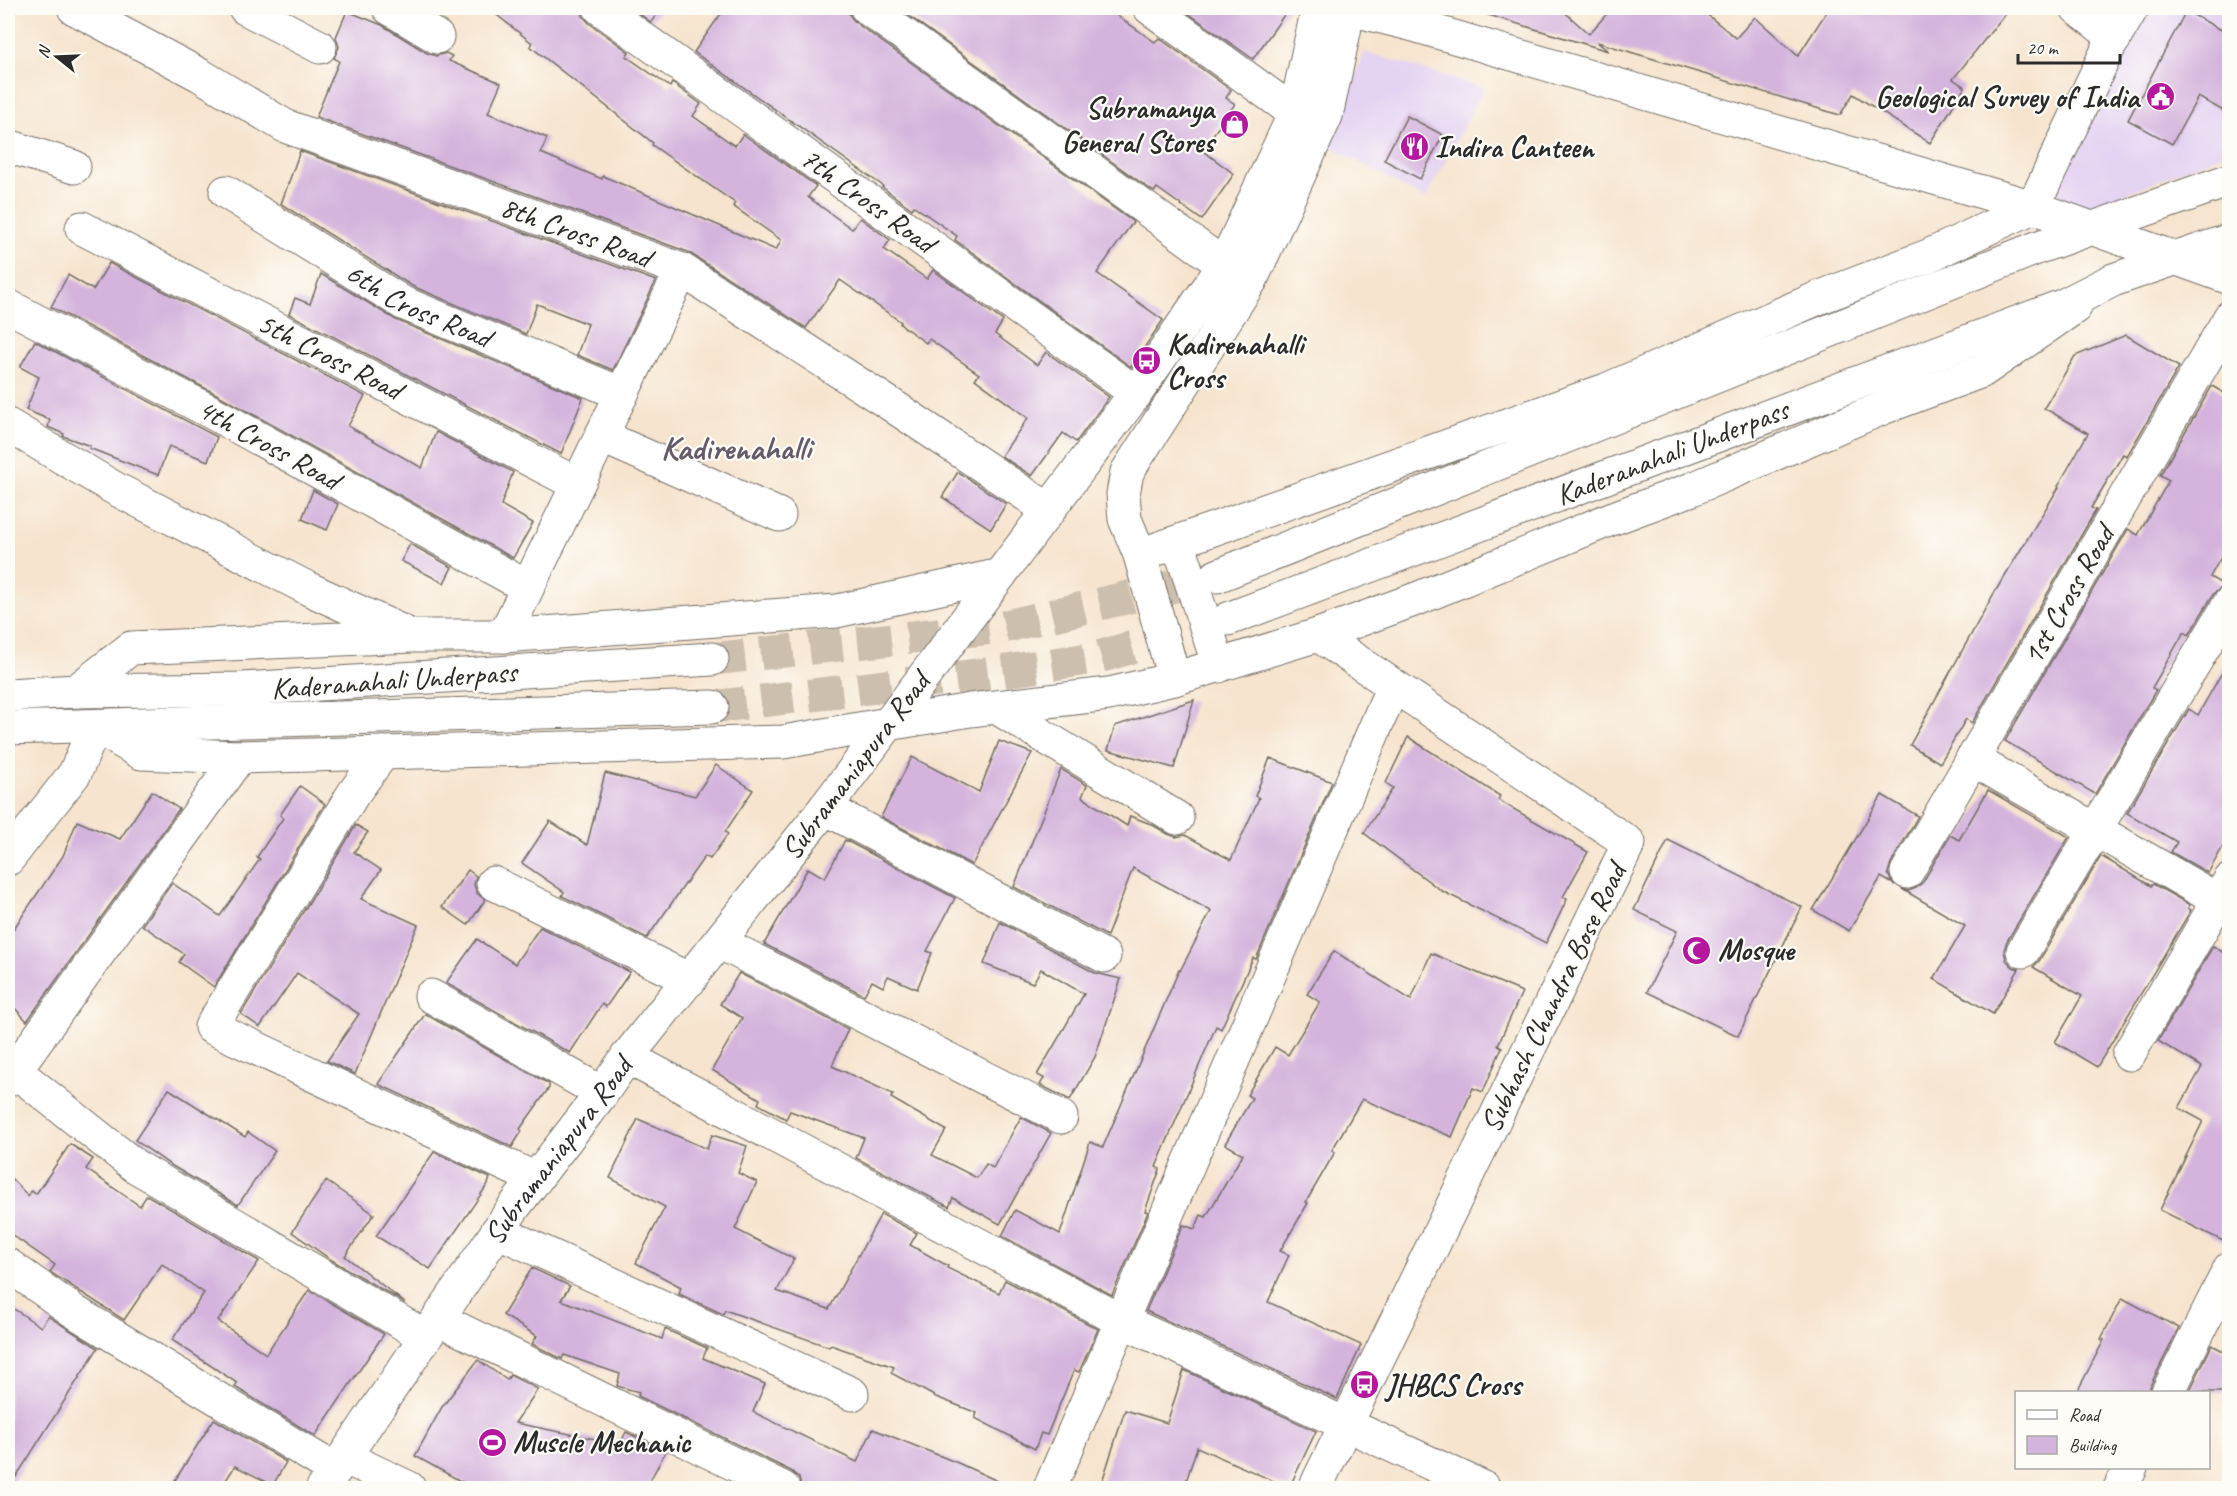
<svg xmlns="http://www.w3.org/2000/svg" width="2237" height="1496" font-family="Caveat,sans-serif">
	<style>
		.built { fill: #e4d3f2 }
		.building { fill: #d4b4dd }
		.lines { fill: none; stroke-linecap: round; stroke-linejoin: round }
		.highway-tunnel { stroke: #cdbfad; stroke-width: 33; stroke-dasharray: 33 16; stroke-linecap: butt }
		.minor-casing { stroke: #726c64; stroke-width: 35 }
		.major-casing { stroke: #726c64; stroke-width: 35 }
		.highway-casing { stroke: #726c64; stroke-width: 35 }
		.minor { stroke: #fff; stroke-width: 33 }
		.major { stroke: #fff; stroke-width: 33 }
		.highway { stroke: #fff; stroke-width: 33 }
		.labels { text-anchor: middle; stroke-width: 4.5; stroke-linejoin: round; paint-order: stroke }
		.poi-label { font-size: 30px; font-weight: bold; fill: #2b2b2b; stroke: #fdfcf7; text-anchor: start }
		.street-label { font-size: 30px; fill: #2b2b2b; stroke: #fdfcf7 }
		.quarter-label { font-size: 33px; font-weight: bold; fill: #665b69; stroke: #fdfcf7 }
	</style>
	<rect width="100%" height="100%" fill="#fdfcf7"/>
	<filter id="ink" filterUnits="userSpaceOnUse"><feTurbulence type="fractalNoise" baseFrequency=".0167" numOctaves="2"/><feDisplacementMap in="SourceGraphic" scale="12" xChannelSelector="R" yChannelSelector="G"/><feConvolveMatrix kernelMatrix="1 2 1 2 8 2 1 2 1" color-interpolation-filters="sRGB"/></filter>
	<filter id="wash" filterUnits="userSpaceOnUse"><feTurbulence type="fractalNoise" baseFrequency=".008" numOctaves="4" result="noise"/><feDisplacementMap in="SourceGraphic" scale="24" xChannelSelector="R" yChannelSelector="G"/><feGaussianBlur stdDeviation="1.35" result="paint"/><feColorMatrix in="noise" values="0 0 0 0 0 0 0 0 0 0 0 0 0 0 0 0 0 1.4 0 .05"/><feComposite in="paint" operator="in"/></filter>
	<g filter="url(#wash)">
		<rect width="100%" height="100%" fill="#f6e4ce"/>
		<!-- built -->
		<g class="built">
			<path d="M 2145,8 L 2229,8 L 2229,151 L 2090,209 L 2032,185 Z"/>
			<path d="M 1365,52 L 1484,88 L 1425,199 L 1325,143 Z"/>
		</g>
		<g id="blocks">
			<!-- building -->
			<g class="building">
				<path d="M 488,8 L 581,8 L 583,16 L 589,23 L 629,52 L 626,56 L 670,87 L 672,83 L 701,104 L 693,116 L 735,146 L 743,134 L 816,186 L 808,197 L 852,229 L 860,218 L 890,240 L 884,249 L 927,279 L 933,270 L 1003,321 L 995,334 L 1037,365 L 1046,352 L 1109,397 L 1076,442 L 1063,433 L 1032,476 L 1001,456 L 1028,418 L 975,379 L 979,374 L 929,339 L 926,343 L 900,324 L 901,322 L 840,280 L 806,328 L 688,252 L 316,117 L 339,61 L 334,58 L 339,47 L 336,37 L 347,11 L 382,25 L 427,53 L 436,56 L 446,53 L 452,56 L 449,61 L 501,83 L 488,113 L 547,138 L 541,153 L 602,179 L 603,176 L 776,250 L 781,240 L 733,206 L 735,203 L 652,145 L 653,143 L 530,46 L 532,43 Z"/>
				<path d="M 631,8 L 662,8 L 651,22 Z"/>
				<path d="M 725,8 L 848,8 L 850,16 L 856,23 L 1133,222 L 1097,273 L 1163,320 L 1131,367 L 955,240 L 957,236 L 914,206 L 912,209 L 882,187 L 883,186 L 694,52 Z"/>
				<path d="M 898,8 L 1106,8 L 1155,42 L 1159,38 L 1231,90 L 1226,98 L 1235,104 L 1202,150 L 1234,174 L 1202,220 L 1157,188 L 1154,192 Z"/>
				<path d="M 1181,8 L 1289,8 L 1253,59 Z"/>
				<path d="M 1486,8 L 1560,8 L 1589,34 L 1612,8 L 1699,8 L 1736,38 L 1755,17 L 1798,56 L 1829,8 L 2010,8 L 1953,79 L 1965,87 L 1930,143 L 1853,94 L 1840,115 L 1597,42 L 1608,51 L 1485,14 Z"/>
				<path d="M 2186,11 L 2229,34 L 2229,114 L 2198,97 L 2172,144 L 2128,120 Z"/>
				<path d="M 1407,116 L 1443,135 L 1420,179 L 1384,160 Z"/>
				<path d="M 300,151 L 656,281 L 613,370 L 577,355 L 588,324 L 537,304 L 526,334 L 412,286 L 281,204 Z"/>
				<path d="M 109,263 L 365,396 L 348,426 L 422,468 L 436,432 L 513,472 L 501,505 L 533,523 L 513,558 L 220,396 L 51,307 L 68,275 L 93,290 Z"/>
				<path d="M 321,274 L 396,320 L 583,398 L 561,454 L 289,314 L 295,298 L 310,304 Z"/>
				<path d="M 2126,335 L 2179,367 L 2127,456 L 2123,454 L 2091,508 L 2096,510 L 1972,723 L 1966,719 L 1940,763 L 1910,745 L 1993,595 L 2059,487 L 2058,486 L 2088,433 L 2044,408 L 2075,356 Z"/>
				<path d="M 35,341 L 217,437 L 208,461 L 169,446 L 158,475 L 89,448 L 90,446 L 63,436 L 64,434 L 48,427 L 50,420 L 26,410 L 39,377 L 20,367 Z"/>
				<path d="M 2212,386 L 2229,396 L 2229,543 L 2210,577 L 2225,586 L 2214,593 L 2189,635 L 2184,632 L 2152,688 L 2156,690 L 2095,794 L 2005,741 L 2128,529 L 2138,535 L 2169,480 L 2160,475 Z"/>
				<path d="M 958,472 L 1006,504 L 991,529 L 942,497 Z"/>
				<path d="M 313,490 L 338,504 L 327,530 L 302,519 Z"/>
				<path d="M 410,544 L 452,567 L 444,583 L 401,561 Z"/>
				<path d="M 2229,660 L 2229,836 L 2208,873 L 2171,852 L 2177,842 L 2127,813 L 2189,709 L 2198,715 Z"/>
				<path d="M 1194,700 L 1174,768 L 1108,750 L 1115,726 Z"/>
				<path d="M 1408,737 L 1500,796 L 1498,800 L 1588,852 L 1563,897 L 1567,899 L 1546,943 L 1442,891 L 1364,833 L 1393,788 L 1386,783 Z"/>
				<path d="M 999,741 L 1032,753 L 972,865 L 881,817 L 912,757 L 979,792 Z"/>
				<path d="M 1270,758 L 1332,782 L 1256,959 L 1253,958 L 1221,1029 L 1216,1026 L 1156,1167 L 1160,1169 L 1145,1211 L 1148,1212 L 1112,1295 L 1002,1236 L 1015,1210 L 1060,1234 L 1090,1142 L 1103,1147 L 1179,970 L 1180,971 L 1211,911 L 1133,868 L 1107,936 L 1014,887 L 1061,769 L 1087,785 L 1082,797 L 1127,826 L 1130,816 L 1151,824 L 1168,834 L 1176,837 L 1185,835 L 1231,860 L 1259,798 L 1255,796 Z"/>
				<path d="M 716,765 L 753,790 L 725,832 L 728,834 L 710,859 L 705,856 L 647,938 L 562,896 L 564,892 L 522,863 L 550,821 L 587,845 L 605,773 L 695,796 Z"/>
				<path d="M 300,786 L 325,804 L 214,987 L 179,962 L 184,954 L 142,925 L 172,883 L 220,916 L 260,859 L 257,857 L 283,818 L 280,815 Z"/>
				<path d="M 1988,790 L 2069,837 L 2007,941 L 2004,950 L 2006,960 L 2013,967 L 2019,969 L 1993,1014 L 1934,979 L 1965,926 L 1902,889 L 1908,891 L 1916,888 L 1923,882 L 1950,835 L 1959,840 Z"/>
				<path d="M 152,791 L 179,809 L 27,1021 L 8,1001 L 8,937 L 63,856 L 77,821 L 120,839 Z"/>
				<path d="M 1882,795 L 1918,816 L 1891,863 L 1888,873 L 1891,881 L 1895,885 L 1881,877 L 1849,931 L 1813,910 Z"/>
				<path d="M 356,825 L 368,832 L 354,852 L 381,870 L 361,899 L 418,925 L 355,1074 L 327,1061 L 359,1014 L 297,973 L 260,1027 L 241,1014 Z"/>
				<path d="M 845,840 L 955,898 L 927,951 L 932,953 L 917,989 L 888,976 L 883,987 L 872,981 L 864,995 L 764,944 L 808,868 L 825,878 Z"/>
				<path d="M 1668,840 L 1802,907 L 1738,1036 L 1647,992 L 1677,931 L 1634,910 Z"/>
				<path d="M 2101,856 L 2151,886 L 2153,884 L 2190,905 L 2188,908 L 2191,910 L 2097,1067 L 2055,1042 L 2082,996 L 2033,967 L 2039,961 Z"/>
				<path d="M 468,870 L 476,876 L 474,885 L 477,893 L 485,900 L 468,925 L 442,907 Z"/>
				<path d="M 1000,922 L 1095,973 L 1121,979 L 1095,1057 L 1070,1100 L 1040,1085 L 1044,1078 L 1037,1075 L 1084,994 L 1041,969 L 1033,983 L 984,964 Z"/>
				<path d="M 540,927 L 630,972 L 606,1007 L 602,1004 L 570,1053 L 446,983 L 477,939 L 515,964 Z"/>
				<path d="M 2213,946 L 2229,956 L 2229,1244 L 2160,1210 L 2203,1121 L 2179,1108 L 2202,1067 L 2158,1041 Z"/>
				<path d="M 1334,951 L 1411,1000 L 1431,953 L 1522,992 L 1498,1045 L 1502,1047 L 1483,1092 L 1473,1088 L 1452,1137 L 1362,1099 L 1332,1150 L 1335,1152 L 1306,1202 L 1308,1203 L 1280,1251 L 1289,1255 L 1268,1302 L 1361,1345 L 1337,1399 L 1146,1311 L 1183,1225 L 1195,1229 L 1201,1215 L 1206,1217 L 1243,1154 L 1225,1144 L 1252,1098 L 1247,1095 L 1275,1047 L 1288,1055 L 1320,1002 L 1307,994 Z"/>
				<path d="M 739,973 L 848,1029 L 832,1066 L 893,1094 L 891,1098 L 946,1130 L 932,1155 L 977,1178 L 986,1164 L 993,1168 L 1021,1117 L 1051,1133 L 1000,1224 L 953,1198 L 949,1207 L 856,1158 L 864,1138 L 790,1111 L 786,1119 L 758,1104 L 760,1099 L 712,1070 L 742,1018 L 720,1004 Z"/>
				<path d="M 425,1014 L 549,1084 L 549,1088 L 520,1129 L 522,1131 L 512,1147 L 378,1084 Z"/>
				<path d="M 169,1089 L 245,1137 L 248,1132 L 275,1151 L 238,1205 L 169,1164 L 135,1140 Z"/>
				<path d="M 638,1119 L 707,1149 L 712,1135 L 747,1146 L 738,1173 L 757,1182 L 735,1229 L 794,1259 L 777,1291 L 829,1309 L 881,1214 L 917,1233 L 910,1245 L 948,1266 L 947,1268 L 999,1293 L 1005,1280 L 1098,1329 L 1079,1372 L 1074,1370 L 1047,1435 L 1041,1433 L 1035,1449 L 975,1418 L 977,1413 L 936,1397 L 891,1373 L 894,1367 L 831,1345 L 829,1347 L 725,1310 L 723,1314 L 679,1294 L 681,1287 L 636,1263 L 665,1207 L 610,1178 Z"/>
				<path d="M 70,1144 L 93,1159 L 86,1169 L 140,1206 L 147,1195 L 259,1261 L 218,1321 L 266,1354 L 309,1290 L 384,1334 L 315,1436 L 235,1387 L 237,1383 L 172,1340 L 204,1293 L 162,1264 L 124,1320 L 50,1272 L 55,1265 L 8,1232 L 8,1175 L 28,1196 L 31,1191 L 36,1194 Z"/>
				<path d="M 434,1152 L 490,1178 L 488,1184 L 430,1269 L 376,1236 Z"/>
				<path d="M 326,1181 L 374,1214 L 345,1256 L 405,1303 L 330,1259 L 292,1232 Z"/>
				<path d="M 532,1268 L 570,1286 L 561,1300 L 662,1339 L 665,1329 L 707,1348 L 703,1358 L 765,1384 L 753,1412 L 857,1462 L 873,1429 L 958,1463 L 1013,1488 L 801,1488 L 799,1478 L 791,1471 L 638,1396 L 639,1392 L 617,1386 L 620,1374 L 564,1355 L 562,1359 L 532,1344 L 537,1336 L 503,1315 Z"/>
				<path d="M 2122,1298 L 2179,1328 L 2151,1384 L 2149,1392 L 2077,1392 L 2104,1340 L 2101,1339 Z"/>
				<path d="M 8,1305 L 41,1327 L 48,1316 L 98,1348 L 9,1488 Z"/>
				<path d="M 2212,1345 L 2229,1354 L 2229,1392 L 2189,1392 Z"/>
				<path d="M 478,1360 L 507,1380 L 510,1375 L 538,1389 L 515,1423 L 620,1444 L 626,1432 L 666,1451 L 646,1488 L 473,1488 L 415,1456 L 442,1407 Z"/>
				<path d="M 1184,1370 L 1316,1431 L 1289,1488 L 1197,1447 L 1184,1488 L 1100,1488 L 1125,1410 L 1167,1423 Z"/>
				<path d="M 214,1419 L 286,1462 L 273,1485 L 235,1466 L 221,1488 L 170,1488 Z"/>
			</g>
		</g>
	</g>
	<g filter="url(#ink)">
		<use href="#blocks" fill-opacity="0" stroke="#726c64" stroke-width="1.5"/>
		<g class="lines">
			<!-- highway-tunnel -->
			<g class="highway-tunnel">
				<path d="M 712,659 L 1003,627 L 1217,576"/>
				<path d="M 712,707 L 986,674 L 1095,658 L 1228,619"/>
			</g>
			<defs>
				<g id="minor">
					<path d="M 74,8 L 200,75 L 285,126 L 682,270 L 893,406 L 1049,510"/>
					<path d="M 245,8 L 320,47"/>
					<path d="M 389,8 L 437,37"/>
					<path d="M 600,8 L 1136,393"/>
					<path d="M 867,8 L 1224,265"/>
					<path d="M 1150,8 L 1295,113"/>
					<path d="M 2077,8 L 2115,38"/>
					<path d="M 8,146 L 74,167"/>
					<path id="s1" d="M 226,192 L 403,303 L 622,394"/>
					<path d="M 82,228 L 577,484"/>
					<path d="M 8,306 L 211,412 L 527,587"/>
					<path d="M 8,425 L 114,488 L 309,589 L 407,634"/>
					<path d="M 601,436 L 779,515"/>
					<path d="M 1178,542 L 1219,666"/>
					<path d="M 1140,555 L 1606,390 L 1818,298 L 1928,256 L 2033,207 L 2109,47 L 2132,8"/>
					<path d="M 504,636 L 682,270"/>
					<path d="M 76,691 L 131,648 L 412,636 L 504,636 L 837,611 L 1000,575"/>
					<path d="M 996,707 L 1177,818"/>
					<path d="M 383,753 L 353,794 L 211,1027 L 536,1179"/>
					<path d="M 1972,759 L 2230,907"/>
					<path d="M 825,808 L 1104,956"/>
					<path d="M 8,859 L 75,773 L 95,726 L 141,753 L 239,757 L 783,742 L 970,710 L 1109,694 L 1174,679 L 1318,635 L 1419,598 L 1611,519 L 1692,489 L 1885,407 L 1982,371 L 2075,307"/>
					<path d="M 1907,872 L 2230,317"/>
					<path d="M 493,883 L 690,980"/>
					<path d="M 719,942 L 1061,1117"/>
					<path d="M 2023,951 L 2230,603"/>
					<path d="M 431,996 L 602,1093"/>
					<path d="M 2129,1054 L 2230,880"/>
					<path d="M 627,1057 L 1122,1321 L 1484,1488"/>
					<path d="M 14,1070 L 135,1166 L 426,1337"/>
					<path d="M 8,1080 L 239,757"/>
					<path d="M 497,1231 L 852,1394"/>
					<path d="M 8,1265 L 75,1312 L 335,1470"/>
					<path d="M 438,1319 L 783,1488"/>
					<path d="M 2168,1392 L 2230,1268"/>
					<path d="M 344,1457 L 409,1488"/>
					<path d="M 1050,1488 L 1393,686"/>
					<path d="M 1315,1488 L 1629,843 L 1318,635"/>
					<path d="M 2120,1488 L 2131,1468"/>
				</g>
				<g id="major">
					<path d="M 1346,8 L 1410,24 L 2033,207 L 2230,278"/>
					<path d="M 1174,679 L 1140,555 L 1125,519 L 1123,494 L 1127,472 L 1251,280 L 1326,116 L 1349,8"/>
					<path id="s2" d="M 323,1488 L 514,1207 L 602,1093 L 627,1057 L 825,808 L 890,722 L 1136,393 L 1224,265 L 1295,113 L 1318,8"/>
				</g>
				<g id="highway">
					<path d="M 1217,576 L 2039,247 L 2230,180"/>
					<path d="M 1228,619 L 2062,306 L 2113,280 L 2230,240"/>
					<path d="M 8,695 L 76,691 L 242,689 L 712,659"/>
					<path d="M 8,728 L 712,707"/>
				</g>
			</defs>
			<!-- minor casing -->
			<use href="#minor" class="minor-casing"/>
			<!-- major casing -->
			<use href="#major" class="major-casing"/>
			<!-- highway casing -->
			<use href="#highway" class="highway-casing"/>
			<!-- minor -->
			<use href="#minor" class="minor"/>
			<!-- major -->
			<use href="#major" class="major"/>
			<!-- highway -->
			<use href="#highway" class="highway"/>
		</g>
	</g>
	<!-- icons -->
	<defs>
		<symbol id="civic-disc" viewBox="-11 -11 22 22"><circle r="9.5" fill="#b5179e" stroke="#fdfcf7"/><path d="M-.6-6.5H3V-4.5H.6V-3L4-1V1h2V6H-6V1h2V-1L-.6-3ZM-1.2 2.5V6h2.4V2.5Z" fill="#fff"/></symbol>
		<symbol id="shop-disc" viewBox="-11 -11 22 22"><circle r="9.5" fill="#b5179e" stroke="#fdfcf7"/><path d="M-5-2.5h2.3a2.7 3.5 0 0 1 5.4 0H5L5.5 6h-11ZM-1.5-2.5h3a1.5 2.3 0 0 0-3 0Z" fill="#fff"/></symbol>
		<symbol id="restaurant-disc" viewBox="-11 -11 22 22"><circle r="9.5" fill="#b5179e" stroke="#fdfcf7"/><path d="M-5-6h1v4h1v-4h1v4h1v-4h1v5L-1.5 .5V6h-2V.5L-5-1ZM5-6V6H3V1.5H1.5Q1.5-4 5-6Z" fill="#fff"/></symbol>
		<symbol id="bus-disc" viewBox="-11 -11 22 22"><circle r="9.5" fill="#b5179e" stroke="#fdfcf7"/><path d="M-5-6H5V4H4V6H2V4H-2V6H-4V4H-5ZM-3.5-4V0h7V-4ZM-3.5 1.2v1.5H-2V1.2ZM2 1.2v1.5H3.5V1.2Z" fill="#fff"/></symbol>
		<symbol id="mosque-disc" viewBox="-11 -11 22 22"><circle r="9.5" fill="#b5179e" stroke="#fdfcf7"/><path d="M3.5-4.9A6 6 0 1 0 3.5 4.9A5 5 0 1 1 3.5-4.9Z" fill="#fff"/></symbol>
		<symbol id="stadium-disc" viewBox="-11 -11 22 22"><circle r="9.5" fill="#b5179e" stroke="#fdfcf7"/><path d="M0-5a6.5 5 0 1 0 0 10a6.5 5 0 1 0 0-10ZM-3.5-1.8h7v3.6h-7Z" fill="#fff"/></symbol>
	</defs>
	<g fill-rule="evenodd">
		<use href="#civic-disc" x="2144" y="80" width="33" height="33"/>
		<use href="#shop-disc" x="1218" y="108" width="33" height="33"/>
		<use href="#restaurant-disc" x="1398" y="130" width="33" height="33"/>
		<use href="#bus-disc" x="1130" y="344" width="33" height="33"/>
		<use href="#mosque-disc" x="1680" y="934" width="33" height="33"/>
		<use href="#bus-disc" x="1348" y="1368" width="33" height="33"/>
		<use href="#stadium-disc" x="476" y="1426" width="33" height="33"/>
	</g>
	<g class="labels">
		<!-- poi labels -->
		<g class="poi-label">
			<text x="2139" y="107" text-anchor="end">Geological Survey of India</text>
			<text x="1214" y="118" text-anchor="end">Subramanya<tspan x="1214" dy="34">General Stores</tspan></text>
			<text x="1435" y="157">Indira Canteen</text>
			<text x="1167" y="354">Kadirenahalli<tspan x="1167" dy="34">Cross</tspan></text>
			<text x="1718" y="960">Mosque</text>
			<text x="1386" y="1395">JHBCS Cross</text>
			<text x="513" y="1452">Muscle Mechanic</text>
		</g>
		<!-- street labels -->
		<g class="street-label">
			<text transform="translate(868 200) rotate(36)" y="10">7th Cross Road</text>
			<text transform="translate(576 232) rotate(20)" y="10">8th Cross Road</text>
			<text dy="10" stroke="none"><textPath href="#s1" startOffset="224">6th Cross Road</textPath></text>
			<text transform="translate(330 356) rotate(27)" y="10">5th Cross Road</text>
			<text transform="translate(269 444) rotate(29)" y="10">4th Cross Road</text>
			<text transform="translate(1672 452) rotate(-21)" y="10">Kaderanahali Underpass</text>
			<text transform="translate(2068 595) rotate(-60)" y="10">1st Cross Road</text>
			<text transform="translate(394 680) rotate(-4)" y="10">Kaderanahali Underpass</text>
			<text transform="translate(855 766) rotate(-53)" y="10">Subramaniapura Road</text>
			<text transform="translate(1553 998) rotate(-64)" y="10">Subhash Chandra Bose Road</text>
			<text dy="10" stroke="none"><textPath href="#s2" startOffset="411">Subramaniapura Road</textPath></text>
		</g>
		<!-- quarter labels -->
		<g class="quarter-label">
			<text x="736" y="459">Kadirenahalli</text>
		</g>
	</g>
	<!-- margin -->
	<rect width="2237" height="1496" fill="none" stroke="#fdfcf7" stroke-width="30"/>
	<!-- legend -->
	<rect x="2015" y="1391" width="195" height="78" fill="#fdfcf7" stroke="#a9a8a5" stroke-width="1.5"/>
	<rect x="2027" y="1410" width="30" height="9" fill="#ffffff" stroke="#a9a8a5" stroke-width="1.5"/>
	<text x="2069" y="1421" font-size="18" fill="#2b2b2b">Road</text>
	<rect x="2027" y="1436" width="30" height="18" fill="#d4b4dd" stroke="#a9a8a5" stroke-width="1.5"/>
	<text x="2069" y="1451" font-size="18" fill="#2b2b2b">Building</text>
	<!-- north arrow -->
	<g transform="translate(57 57) rotate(288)" stroke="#fdfcf7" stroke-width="4.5" paint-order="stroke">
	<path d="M0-4.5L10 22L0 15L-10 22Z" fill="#2b2b2b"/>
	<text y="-9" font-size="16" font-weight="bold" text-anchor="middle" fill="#2b2b2b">N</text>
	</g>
	<!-- scale -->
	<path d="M2018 54v9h102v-9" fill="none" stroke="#2b2b2b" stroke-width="3"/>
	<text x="2027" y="54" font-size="18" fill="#2b2b2b" stroke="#fdfcf7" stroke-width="4.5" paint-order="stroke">20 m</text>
</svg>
